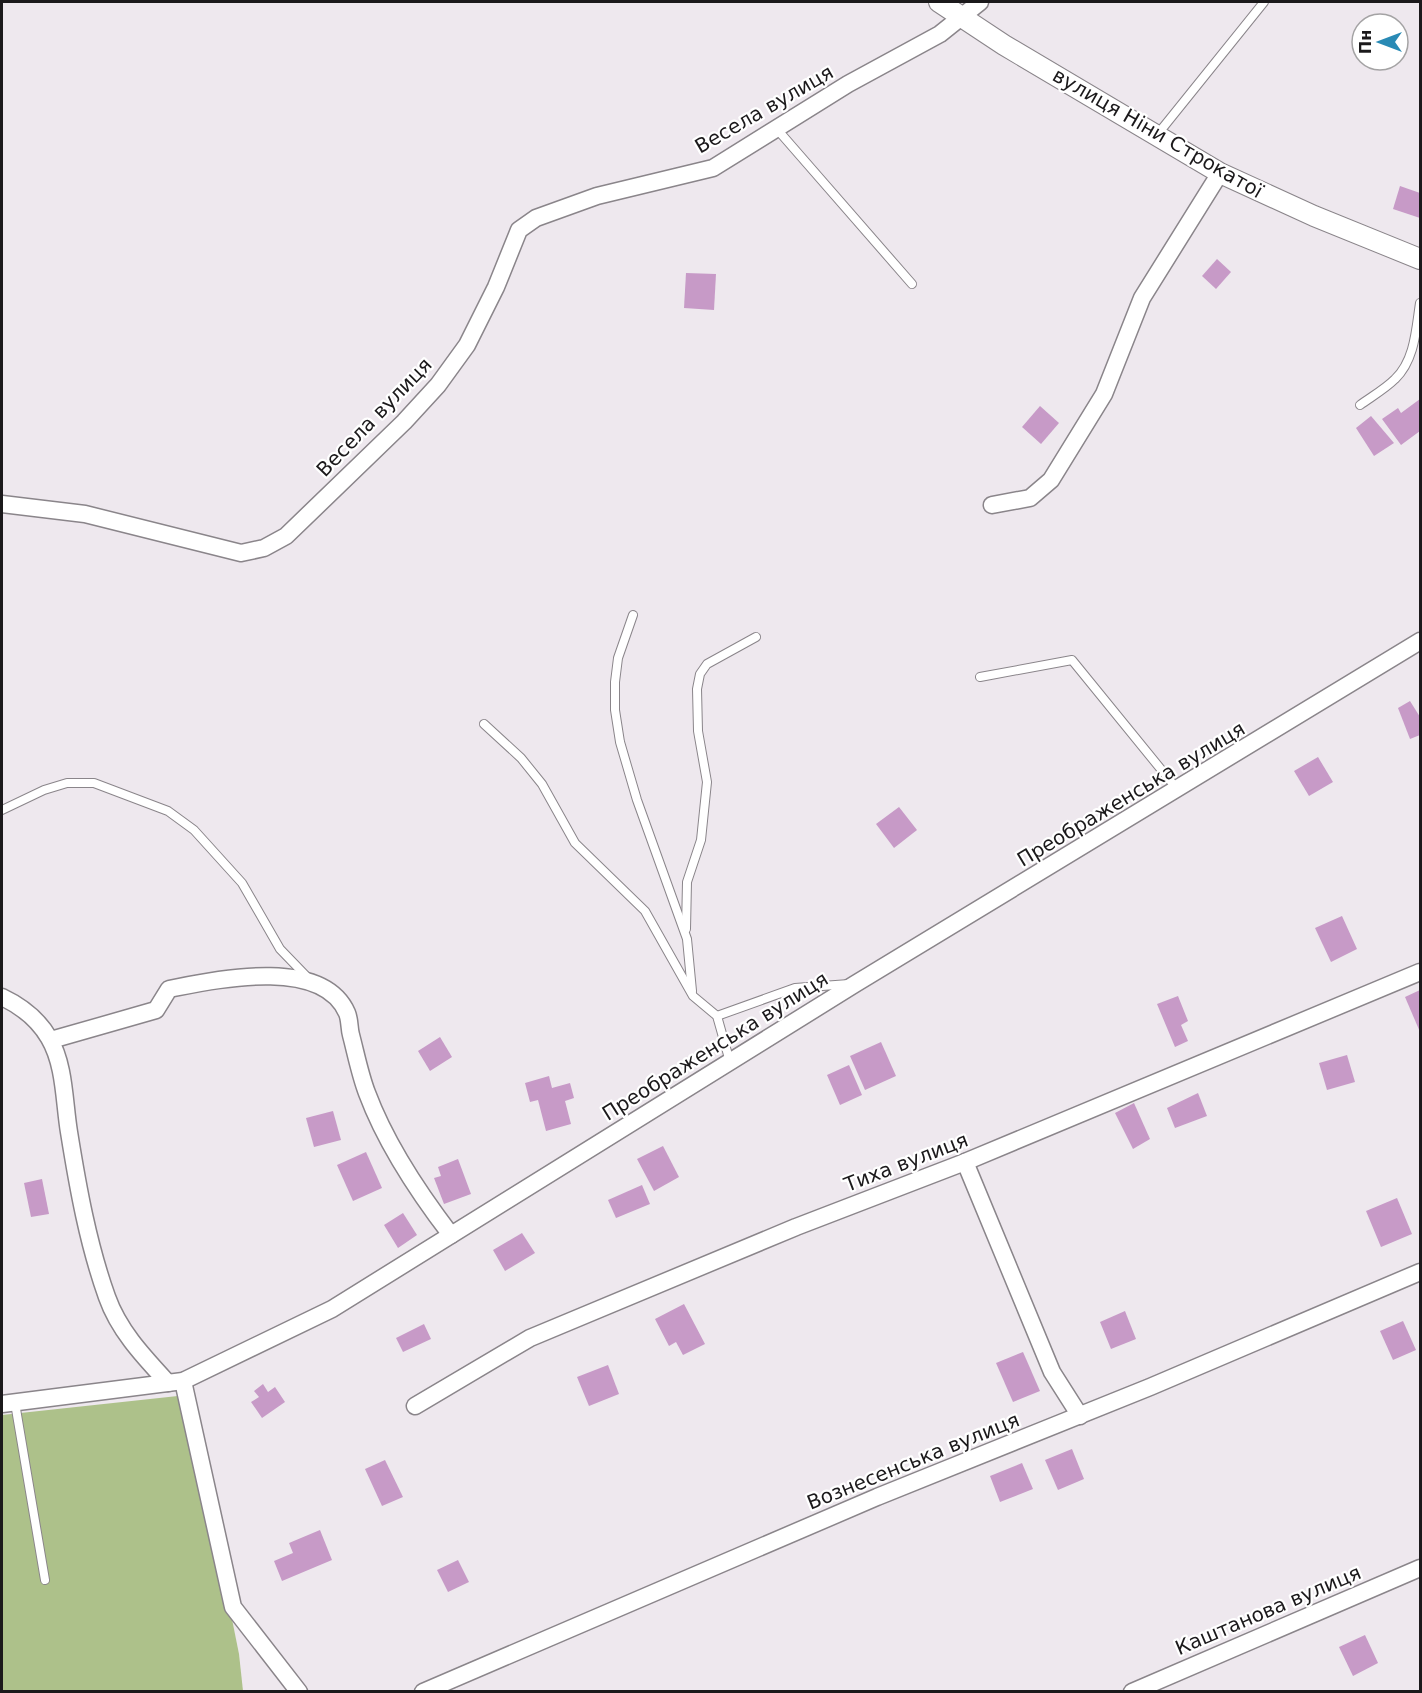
<svg xmlns="http://www.w3.org/2000/svg" width="1422" height="1693" font-family="'DejaVu Sans',sans-serif">
	<style>
		.green { fill: #adc18a }
		.building { fill: #c79ac7 }
		.lines { fill: none; stroke-linecap: round; stroke-linejoin: round }
		.service-casing { stroke: #8a858a; stroke-width: 10 }
		.minor-casing { stroke: #8a858a; stroke-width: 19 }
		.tertiary-casing { stroke: #8a858a; stroke-width: 22 }
		.service { stroke: #fff; stroke-width: 8 }
		.minor { stroke: #fff; stroke-width: 16 }
		.tertiary { stroke: #fff; stroke-width: 20 }
		.labels { text-anchor: middle; stroke-width: 4.5; stroke-linejoin: round; paint-order: stroke }
		.street-label { font-size: 20px; fill: #1b191b; stroke: #fff }
	</style>
	<rect width="100%" height="100%" fill="#eee8ee"/>
	<!-- green -->
	<path class="green" d="M 187,1395 L 239,1654 L 243,1691 L 2,1691 L 2,1415 Z"/>
	<!-- building -->
	<g class="building">
		<path d="M 1400,186 L 1420,193 L 1420,218 L 1393,209 Z"/>
		<path d="M 1217,259 L 1231,272 L 1216,289 L 1202,276 Z"/>
		<path d="M 686,273 L 716,274 L 714,310 L 684,308 Z"/>
		<path d="M 1420,399 L 1420,431 L 1401,445 L 1382,419 L 1398,408 L 1401,413 Z"/>
		<path d="M 1040,406 L 1059,423 L 1041,444 L 1022,427 Z"/>
		<path d="M 1371,416 L 1394,443 L 1374,456 L 1356,428 Z"/>
		<path d="M 1410,701 L 1420,717 L 1420,735 L 1410,739 L 1398,708 Z"/>
		<path d="M 1318,757 L 1333,782 L 1309,796 L 1294,771 Z"/>
		<path d="M 899,807 L 917,830 L 894,848 L 876,824 Z"/>
		<path d="M 1342,916 L 1357,949 L 1331,962 L 1315,928 Z"/>
		<path d="M 1420,990 L 1420,1032 L 1405,997 Z"/>
		<path d="M 1178,996 L 1188,1021 L 1181,1025 L 1188,1041 L 1175,1047 L 1157,1004 Z"/>
		<path d="M 440,1037 L 452,1057 L 430,1071 L 418,1051 Z"/>
		<path d="M 881,1042 L 896,1076 L 865,1090 L 850,1056 Z"/>
		<path d="M 1347,1055 L 1355,1082 L 1327,1090 L 1319,1063 Z"/>
		<path d="M 849,1065 L 862,1095 L 840,1105 L 827,1075 Z"/>
		<path d="M 549,1076 L 552,1088 L 570,1083 L 574,1098 L 565,1101 L 571,1124 L 546,1131 L 538,1100 L 530,1102 L 525,1083 Z"/>
		<path d="M 1198,1093 L 1207,1116 L 1175,1128 L 1167,1108 Z"/>
		<path d="M 1134,1103 L 1150,1139 L 1133,1149 L 1115,1113 Z"/>
		<path d="M 333,1111 L 341,1140 L 314,1147 L 306,1118 Z"/>
		<path d="M 663,1146 L 679,1177 L 654,1191 L 637,1159 Z"/>
		<path d="M 366,1152 L 382,1188 L 353,1201 L 337,1165 Z"/>
		<path d="M 458,1159 L 471,1194 L 444,1204 L 434,1178 L 441,1176 L 438,1167 Z"/>
		<path d="M 42,1179 L 49,1214 L 31,1217 L 24,1183 Z"/>
		<path d="M 642,1185 L 650,1204 L 616,1218 L 608,1200 Z"/>
		<path d="M 1397,1198 L 1412,1234 L 1381,1247 L 1366,1211 Z"/>
		<path d="M 403,1213 L 417,1235 L 398,1248 L 384,1225 Z"/>
		<path d="M 522,1233 L 535,1253 L 505,1271 L 493,1250 Z"/>
		<path d="M 684,1304 L 705,1344 L 683,1355 L 676,1342 L 669,1346 L 655,1319 Z"/>
		<path d="M 1125,1311 L 1136,1339 L 1111,1349 L 1100,1322 Z"/>
		<path d="M 1403,1321 L 1416,1350 L 1393,1360 L 1380,1331 Z"/>
		<path d="M 424,1324 L 431,1339 L 403,1352 L 396,1338 Z"/>
		<path d="M 1023,1352 L 1040,1391 L 1013,1402 L 996,1363 Z"/>
		<path d="M 608,1365 L 619,1394 L 589,1406 L 577,1377 Z"/>
		<path d="M 263,1384 L 268,1392 L 275,1387 L 285,1402 L 262,1418 L 251,1402 L 259,1397 L 254,1391 Z"/>
		<path d="M 1072,1449 L 1084,1479 L 1058,1490 L 1045,1460 Z"/>
		<path d="M 385,1460 L 403,1497 L 382,1506 L 365,1469 Z"/>
		<path d="M 1022,1463 L 1033,1489 L 1000,1502 L 990,1476 Z"/>
		<path d="M 320,1530 L 332,1560 L 282,1581 L 274,1561 L 293,1553 L 289,1543 Z"/>
		<path d="M 458,1560 L 469,1582 L 448,1592 L 437,1570 Z"/>
		<path d="M 1365,1635 L 1378,1663 L 1353,1676 L 1339,1647 Z"/>
	</g>
	<g class="lines">
		<defs>
			<g id="service">
				<path d="M 776,128 L 912,284"/>
				<path d="M 1157,135 L 1264,2"/>
				<path d="M 1360,405 C 1371,397 1385,389 1395,379 C 1415,360 1416,329 1420,303"/>
				<path d="M 633,615 L 618,658 L 615,682 L 615,710 L 620,742 L 637,800 L 687,939 L 692,991"/>
				<path d="M 980,677 L 1072,660 L 1177,789"/>
				<path d="M 484,724 L 521,758 L 542,784 L 575,843 L 645,911 L 693,996 L 717,1016 L 730,1062"/>
				<path d="M 2,810 L 44,790 L 67,783 L 94,783 L 168,811 L 194,830 L 242,883 L 280,949 L 309,979"/>
				<path d="M 686,929 L 687,882 L 701,840 L 707,782 L 698,731 L 697,689 L 700,674 L 707,664 L 756,637"/>
				<path d="M 717,1016 L 795,988 L 849,984"/>
				<path d="M 15,1403 L 45,1580"/>
			</g>
			<g id="minor">
				<path d="M 2,504 L 85,514 L 241,553 L 264,548 L 286,536 L 404,422 L 438,385 L 467,345 L 496,287 L 519,230 L 536,218 L 597,196 L 713,168 L 848,84 L 940,34 L 980,2"/>
				<path d="M 992,505 L 1030,498 L 1051,480 L 1104,394 L 1142,298 L 1220,173"/>
				<path d="M 2,997 C 21,1006 38,1019 49,1038 C 65,1065 64,1102 69,1132 C 78,1188 88,1244 107,1297 C 119,1331 144,1357 168,1383"/>
				<path d="M 51,1040 L 156,1010 L 169,989 C 215,980 322,956 347,1013 C 350,1020 349,1028 351,1035 C 356,1054 360,1075 367,1093 C 386,1144 418,1192 451,1235"/>
				<path d="M 965,1162 L 1052,1372 L 1080,1416"/>
				<path d="M 183,1381 L 233,1607 L 299,1692"/>
				<path d="M 2,1404 L 183,1381 L 332,1309 L 855,984 L 1420,641"/>
				<path d="M 415,1406 L 530,1338 L 796,1227 L 965,1162 L 1420,972"/>
				<path d="M 423,1692 L 877,1497 L 1150,1387 L 1420,1272"/>
				<path d="M 1132,1692 L 1420,1568"/>
			</g>
			<path id="tertiary" d="M 939,2 L 1004,45 L 1220,173 L 1314,216 L 1420,259"/>
		</defs>
		<!-- service casing -->
		<use href="#service" class="service-casing"/>
		<!-- minor casing -->
		<use href="#minor" class="minor-casing"/>
		<!-- tertiary casing -->
		<use href="#tertiary" class="tertiary-casing"/>
		<!-- service -->
		<use href="#service" class="service"/>
		<!-- minor -->
		<use href="#minor" class="minor"/>
		<!-- tertiary -->
		<use href="#tertiary" class="tertiary"/>
	</g>
	<g class="labels">
		<!-- street labels -->
		<g class="street-label">
			<text transform="translate(764 109) rotate(-30)" y="7">Весела вулиця</text>
			<text transform="translate(1158 133) rotate(30)" y="7">вулиця Ніни Строкатої</text>
			<text transform="translate(374 417) rotate(-46)" y="7">Весела вулиця</text>
			<text transform="translate(1131 794) rotate(-31)" y="7">Преображенська вулиця</text>
			<text transform="translate(715 1046) rotate(-32)" y="7">Преображенська вулиця</text>
			<text transform="translate(906 1162) rotate(-21)" y="7">Тиха вулиця</text>
			<text transform="translate(913 1461) rotate(-22)" y="7">Вознесенська вулиця</text>
			<text transform="translate(1268 1610) rotate(-23)" y="7">Каштанова вулиця</text>
		</g>
	</g>
	<!-- border -->
	<rect width="1422" height="1693" fill="none" stroke="#1b191b" stroke-width="6"/>
	<!-- north arrow -->
	<g transform="translate(1380 42) rotate(270)"><circle r="28" fill="#ffffff" stroke="#a4a3a4" stroke-width="1.5"/>
	<path d="M0-4.5L10 22L0 15L-10 22Z" fill="#298ab5"/>
	<text y="-9" font-size="16" font-weight="bold" text-anchor="middle" fill="#1b191b">Пн</text>
	</g>
</svg>
